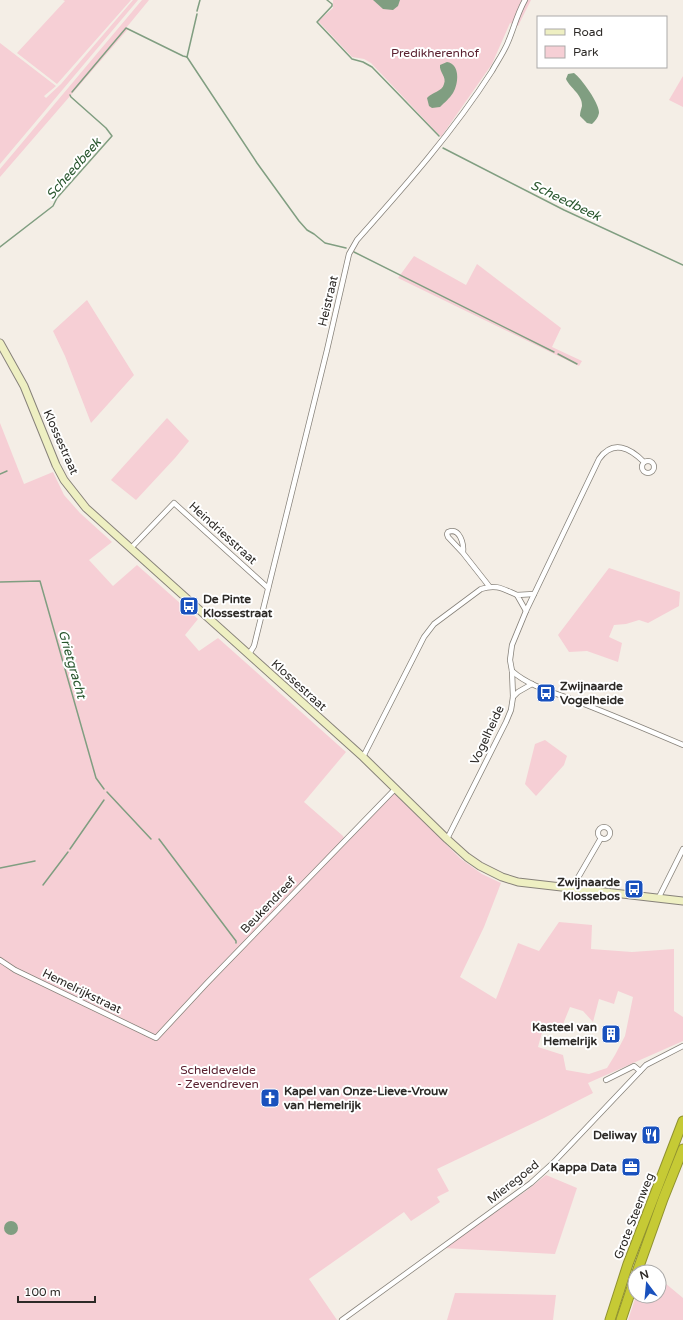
<svg xmlns="http://www.w3.org/2000/svg" width="683" height="1320" font-family="'Varela Round',sans-serif">
	<style>
		.green { fill: #f6cfd5; fill-rule: evenodd }
		.water { fill: #809e81 }
		.lines { fill: none; stroke-linecap: round; stroke-linejoin: round }
		.stream { stroke: #809e81; stroke-width: 1.5 }
		.street-casing { stroke: #87827a; stroke-width: 6 }
		.secondary-casing { stroke: #87827a; stroke-width: 9 }
		.highway-casing { stroke: #909230; stroke-width: 11 }
		.street { stroke: #fff; stroke-width: 4.5 }
		.secondary { stroke: #eeefc2; stroke-width: 7 }
		.highway { stroke: #c6ca35; stroke-width: 9 }
		.labels { text-anchor: middle; stroke-width: 4; stroke-linejoin: round; paint-order: stroke }
		.park-label { font-size: 12px; fill: #5a2130; stroke: #fff }
		.street-label { font-size: 12px; fill: #2d2a27; stroke: #fff }
		.poi-label { font-size: 12px; font-weight: bold; fill: #2d2a27; stroke: #fff; text-anchor: end }
		.water-label { font-size: 13px; font-style: italic; fill: #27552c; stroke: #fff }
	</style>
	<rect width="100%" height="100%" fill="#f4eee6"/>
	<!-- green -->
	<g class="green">
		<path d="M 63,0 L 131,0 L 57,84 L 17,53 L 65,1 Z"/>
		<path d="M 133,0 L 138,0 L 0,164 L 0,43 L 56,86 L 44,96 L 46,98 L 61,84 Z"/>
		<path d="M 142,0 L 149,0 L 126,28 L 128,29 L 0,177 L 0,169 Z"/>
		<path d="M 333,0 L 531,0 L 518,26 L 510,23 L 492,64 L 441,137 L 371,63 L 364,59 L 352,57 L 318,21 L 333,8 Z"/>
		<path d="M 683,76 L 683,107 L 669,100 Z"/>
		<path d="M 414,256 L 466,285 L 477,264 L 561,328 L 552,347 L 582,361 L 579,366 L 398,278 Z"/>
		<path d="M 87,300 L 134,375 L 91,423 L 65,356 L 53,331 Z"/>
		<path d="M 167,418 L 189,441 L 175,458 L 136,500 L 111,480 Z"/>
		<path d="M 0,423 L 24,484 L 53,472 L 64,495 L 80,513 L 112,542 L 89,560 L 113,586 L 137,565 L 198,619 L 185,635 L 199,651 L 218,638 L 346,752 L 304,802 L 343,836 L 345,840 L 394,793 L 461,859 L 482,874 L 501,883 L 484,927 L 460,977 L 496,999 L 518,943 L 539,951 L 559,922 L 592,925 L 591,949 L 632,952 L 674,949 L 674,1011 L 683,1017 L 683,1041 L 588,1083 L 593,1093 L 544,1118 L 437,1169 L 449,1191 L 437,1197 L 440,1202 L 411,1221 L 404,1212 L 309,1279 L 337,1320 L 0,1320 ZM 618,991 L 633,997 L 625,1036 L 615,1055 L 607,1068 L 589,1074 L 566,1070 L 563,1055 L 538,1047 L 544,1025 L 561,1029 L 570,1007 L 583,1011 L 593,1022 L 599,999 L 614,1004 Z"/>
		<path d="M 609,568 L 680,592 L 679,606 L 648,623 L 639,620 L 626,624 L 614,625 L 609,637 L 622,643 L 618,662 L 587,651 L 569,652 L 558,635 Z"/>
		<path d="M 545,740 L 567,756 L 564,765 L 536,796 L 525,784 L 535,744 Z"/>
		<path d="M 546,1175 L 577,1188 L 555,1254 L 443,1248 L 526,1191 Z"/>
		<path d="M 659,1278 L 683,1298 L 683,1320 L 628,1320 L 636,1296 L 659,1296 Z"/>
		<path d="M 455,1293 L 556,1295 L 553,1320 L 447,1320 Z"/>
	</g>
	<!-- water -->
	<g class="water">
		<path d="M 373,0 L 400,0 L 398,6 L 393,10 L 383,9 Z"/>
		<path d="M 447,62 C 460,64 459,83 453,93 C 450,98 444,103 440,107 L 432,108 L 429,106 L 427,98 C 432,92 442,92 444,84 C 447,77 439,72 440,65 Z"/>
		<path d="M 574,73 C 581,78 600,104 599,113 C 598,118 595,121 592,124 L 587,123 L 580,116 C 580,112 581,110 582,106 C 583,95 570,88 566,79 L 568,74 Z"/>
		<circle cx="11" cy="1228" r="7"/>
	</g>
	<g class="lines">
		<!-- stream -->
		<g class="stream">
			<path d="M 327,0 L 332,4 L 332,6 L 317,22 L 352,59 L 363,62 L 372,67 L 439,136"/>
			<path d="M 197,11 L 200,0"/>
			<path d="M 187,57 L 257,163 L 299,221 L 307,230 L 314,234 L 325,243 L 346,248"/>
			<path d="M 187,57 L 197,14"/>
			<path d="M 72,92 L 126,28 L 183,56 L 187,57"/>
			<path d="M 443,148 L 564,210 L 683,265"/>
			<path d="M 0,247 L 53,206 L 57,198 L 112,136 L 106,128 L 71,97 L 70,95"/>
			<path d="M 354,252 L 554,352"/>
			<path d="M 558,354 L 577,364"/>
			<path d="M 0,474 L 7,471"/>
			<path d="M 0,582 L 40,581 L 96,778 L 104,789"/>
			<path d="M 107,792 L 151,839"/>
			<path d="M 159,839 L 236,941 L 236,943"/>
			<path d="M 70,849 L 104,800"/>
			<path d="M 0,868 L 35,861"/>
			<path d="M 43,885 L 68,852"/>
		</g>
		<defs>
			<g id="street">
				<circle cx="648" cy="467" r="6"/>
				<path d="M 131,548 L 174,503 L 268,588"/>
				<path d="M 463,553 L 448,537 L 447,534 L 448,532 C 460,527 464,544 463,553 L 489,586"/>
				<path d="M 526,611 L 517,595 L 534,594"/>
				<path d="M 249,654 L 254,646 L 327,350 L 349,254 L 357,240 C 405,186 453,132 492,71 C 497,62 504,52 508,42 C 514,28 517,14 525,0"/>
				<path d="M 512,671 C 531,688 560,694 584,704 C 617,717 650,731 683,745"/>
				<path d="M 513,697 L 518,692 L 532,684"/>
				<path d="M 363,757 L 424,637 L 434,624 L 481,589 C 497,584 503,589 517,595"/>
				<circle cx="604" cy="833" r="6"/>
				<path d="M 447,839 L 506,722 L 511,710 L 513,697 L 512,671 L 510,660 L 512,645 L 526,611 L 599,459 C 613,439 630,448 644,462"/>
				<path d="M 572,888 L 601,838"/>
				<path d="M 659,897 L 683,849"/>
				<path d="M 0,960 L 15,970 L 156,1038 L 207,983 L 396,788"/>
				<path d="M 606,1080 L 634,1066 L 640,1071"/>
				<path d="M 342,1320 L 531,1183 L 553,1163 L 646,1065 L 683,1046"/>
			</g>
			<path id="secondary" d="M 0,343 L 24,386 L 56,465 L 64,480 L 86,508 L 363,757 L 447,839 L 467,857 L 480,866 L 502,877 L 518,882 L 683,901"/>
			<g id="highway">
				<path d="M 637,1272 L 663,1199 L 683,1149"/>
				<path d="M 610,1320 L 628,1264 L 683,1121"/>
				<path d="M 621,1320 L 635,1278"/>
			</g>
		</defs>
		<!-- street casing -->
		<use href="#street" class="street-casing"/>
		<!-- secondary casing -->
		<use href="#secondary" class="secondary-casing"/>
		<!-- highway casing -->
		<use href="#highway" class="highway-casing"/>
		<!-- street -->
		<use href="#street" class="street"/>
		<!-- secondary -->
		<use href="#secondary" class="secondary"/>
		<!-- highway -->
		<use href="#highway" class="highway"/>
	</g>
	<!-- icons -->
	<defs>
		<symbol id="bus-square" viewBox="-11 -11 22 22"><rect x="-9" y="-9" width="18" height="18" rx="4" fill="#1951bd" stroke="#fff"/><path d="M-5-6H5V4H4V6H2V4H-2V6H-4V4H-5ZM-3.5-4V0h7V-4ZM-3.5 1.2v1.5H-2V1.2ZM2 1.2v1.5H3.5V1.2Z" fill="#fff"/></symbol>
		<symbol id="building-square" viewBox="-11 -11 22 22"><rect x="-9" y="-9" width="18" height="18" rx="4" fill="#1951bd" stroke="#fff"/><path d="M-4-6H4V6H1V3H-1V6H-4ZM-2.5-4.3h1.7v1.8h-1.7ZM.8-4.3h1.7v1.8H.8ZM-2.5-1h1.7V.8h-1.7ZM.8-1h1.7V.8H.8Z" fill="#fff"/></symbol>
		<symbol id="church-square" viewBox="-11 -11 22 22"><rect x="-9" y="-9" width="18" height="18" rx="4" fill="#1951bd" stroke="#fff"/><path d="M-1.2-6h2.4v3.5h3.3v2.4h-3.3V6h-2.4V-.1h-3.3v-2.4h3.3Z" fill="#fff"/></symbol>
		<symbol id="restaurant-square" viewBox="-11 -11 22 22"><rect x="-9" y="-9" width="18" height="18" rx="4" fill="#1951bd" stroke="#fff"/><path d="M-5-6h1v4h1v-4h1v4h1v-4h1v5L-1.5 .5V6h-2V.5L-5-1ZM5-6V6H3V1.5H1.5Q1.5-4 5-6Z" fill="#fff"/></symbol>
		<symbol id="office-square" viewBox="-11 -11 22 22"><rect x="-9" y="-9" width="18" height="18" rx="4" fill="#1951bd" stroke="#fff"/><path d="M-6-3h4V-5.5h4V-3h4V5H-6ZM-1-4.5V-3h2v-1.5ZM-6 0V1H6V0Z" fill="#fff"/></symbol>
	</defs>
	<g fill-rule="evenodd">
		<use href="#bus-square" x="178" y="595" width="22" height="22"/>
		<use href="#bus-square" x="535" y="682" width="22" height="22"/>
		<use href="#bus-square" x="623" y="878" width="22" height="22"/>
		<use href="#building-square" x="600" y="1023" width="22" height="22"/>
		<use href="#church-square" x="259" y="1087" width="22" height="22"/>
		<use href="#restaurant-square" x="640" y="1124" width="22" height="22"/>
		<use href="#office-square" x="620" y="1156" width="22" height="22"/>
	</g>
	<g class="labels">
		<!-- park labels -->
		<g class="park-label">
			<text x="435" y="57">Predikherenhof</text>
			<text x="218" y="1074">Scheldevelde<tspan x="218" dy="14">- Zevendreven</tspan></text>
		</g>
		<!-- street labels -->
		<g class="street-label">
			<text transform="translate(328 301) rotate(-77)" y="4">Heistraat</text>
			<text transform="translate(61 442) rotate(66)" y="4">Klossestraat</text>
			<text transform="translate(223 533) rotate(42)" y="4">Heindriesstraat</text>
			<text transform="translate(299 685) rotate(42)" y="4">Klossestraat</text>
			<text transform="translate(487 735) rotate(-65)" y="4">Vogelheide</text>
			<text transform="translate(268 905) rotate(-46)" y="4">Beukendreef</text>
			<text transform="translate(82 991) rotate(26)" y="4">Hemelrijkstraat</text>
			<text transform="translate(513 1182) rotate(-38)" y="4">Mieregoed</text>
			<text transform="translate(634 1216) rotate(-69)" y="4">Grote Steenweg</text>
		</g>
		<!-- poi labels -->
		<g class="poi-label">
			<text x="203" y="603" text-anchor="start">De Pinte<tspan x="203" dy="14">Klossestraat</tspan></text>
			<text x="560" y="690" text-anchor="start">Zwijnaarde<tspan x="560" dy="14">Vogelheide</tspan></text>
			<text x="620" y="886">Zwijnaarde<tspan x="620" dy="14">Klossebos</tspan></text>
			<text x="597" y="1031">Kasteel van<tspan x="597" dy="14">Hemelrijk</tspan></text>
			<text x="284" y="1095" text-anchor="start">Kapel van Onze-Lieve-Vrouw<tspan x="284" dy="14">van Hemelrijk</tspan></text>
			<text x="637" y="1139">Deliway</text>
			<text x="617" y="1171">Kappa Data</text>
		</g>
		<!-- water labels -->
		<g class="water-label">
			<text transform="translate(73 168) rotate(-49)" y="5">Scheedbeek</text>
			<text transform="translate(566 200) rotate(26)" y="5">Scheedbeek</text>
			<text transform="translate(73 664) rotate(74)" y="5">Grietgracht</text>
		</g>
	</g>
	<!-- legend -->
	<rect x="537" y="16" width="130" height="52" fill="#ffffff" stroke="#abaaa9"/>
	<rect x="545" y="29" width="20" height="6" fill="#eeefc2" stroke="#abaaa9"/>
	<text x="573" y="36" font-size="12" fill="#2d2a27">Road</text>
	<rect x="545" y="46" width="20" height="12" fill="#f6cfd5" stroke="#abaaa9"/>
	<text x="573" y="56" font-size="12" fill="#2d2a27">Park</text>
	<!-- north arrow -->
	<g transform="translate(647 1284) rotate(344)"><circle r="19" fill="#ffffff" stroke="#abaaa9"/>
	<path d="M0-3L7 15L0 10L-7 15Z" fill="#1951bd"/>
	<text y="-6" font-size="11" font-weight="bold" text-anchor="middle" fill="#2d2a27">N</text>
	</g>
	<!-- scale -->
	<path d="M18 1296v6h77v-6" fill="none" stroke="#2d2a27" stroke-width="2"/>
	<text x="24" y="1296" font-size="12" fill="#2d2a27" stroke="#ffffff" stroke-width="3" paint-order="stroke">100 m</text>
</svg>
